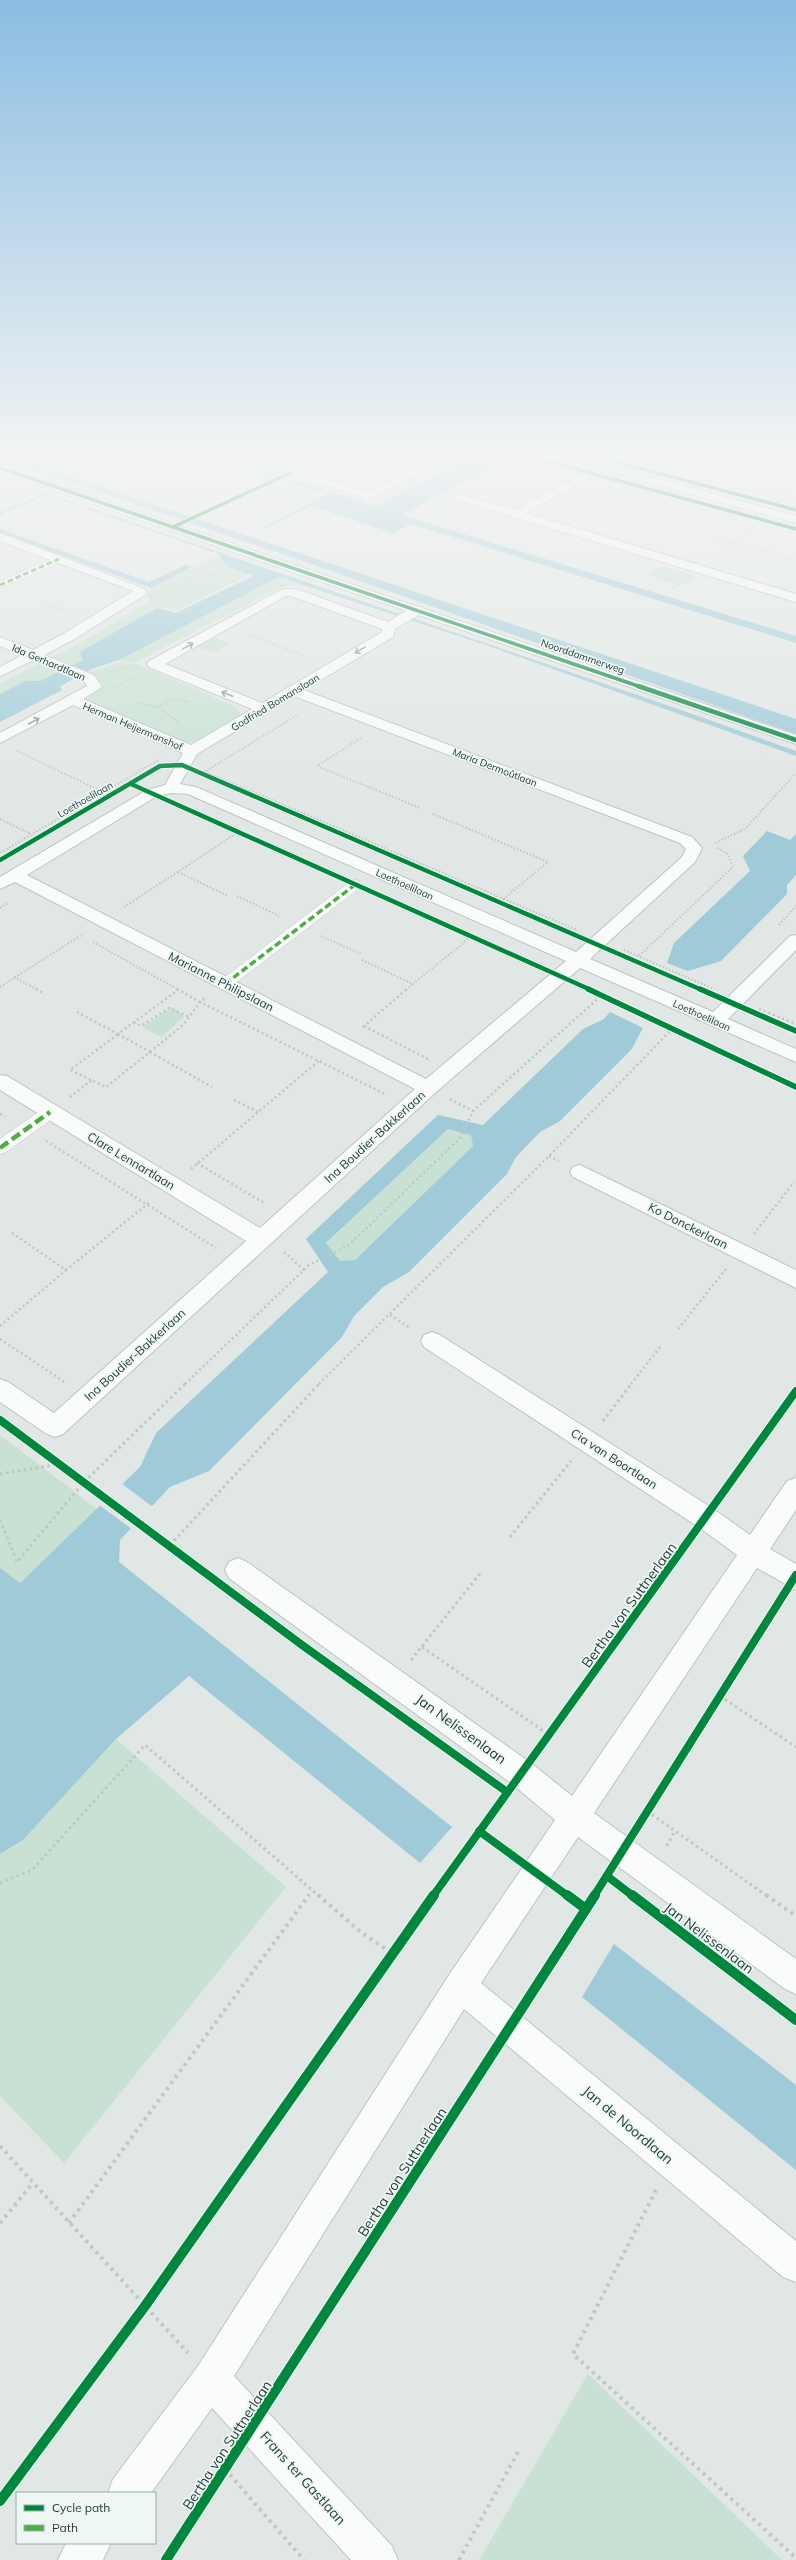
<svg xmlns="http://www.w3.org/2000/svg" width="796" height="2560" font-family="Mulish,sans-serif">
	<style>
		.green { fill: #c9e1d3 }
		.water { fill: #9fcad8; fill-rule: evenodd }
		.pier { fill: #e1e7e5 }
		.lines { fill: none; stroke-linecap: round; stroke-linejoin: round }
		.pedestrian-casing { stroke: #bec4c2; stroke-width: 1 }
		.minor-casing { stroke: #bec4c2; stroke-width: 2 }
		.tertiary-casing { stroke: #bec4c2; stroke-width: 2 }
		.path-far4 { stroke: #bfc7c6; stroke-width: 1.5; stroke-dasharray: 1 1.5; stroke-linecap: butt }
		.path-far3 { stroke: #bfc7c6; stroke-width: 2; stroke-dasharray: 1.5 2; stroke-linecap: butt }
		.path-far2 { stroke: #bfc7c6; stroke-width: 2.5; stroke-dasharray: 2 3; stroke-linecap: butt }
		.path-far1 { stroke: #bfc7c6; stroke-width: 3; stroke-dasharray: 2.5 3.5; stroke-linecap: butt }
		.path { stroke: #bfc7c6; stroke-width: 4; stroke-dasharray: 3 4.5; stroke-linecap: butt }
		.pedestrian { fill: #fafbfb; fill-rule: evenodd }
		.minor { fill: #fafbfb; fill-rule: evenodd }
		.tertiary { fill: #fafbfb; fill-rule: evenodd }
		.quiet-far2 { stroke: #52ac45; stroke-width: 3; stroke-dasharray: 5.5 3; stroke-linecap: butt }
		.quiet-far1 { stroke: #52ac45; stroke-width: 3.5; stroke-dasharray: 7 3.5; stroke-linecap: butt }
		.quiet { stroke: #52ac45; stroke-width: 4.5; stroke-dasharray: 10 4.5; stroke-linecap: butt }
		.cycleway-far4-casing { stroke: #eef7f3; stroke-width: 5 }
		.cycleway-far3-casing { stroke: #eef7f3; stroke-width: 6 }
		.cycleway-far2-casing { stroke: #eef7f3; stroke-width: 8 }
		.cycleway-far1-casing { stroke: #eef7f3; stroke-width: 10 }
		.cycleway-casing { stroke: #eef7f3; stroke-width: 12 }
		.cycleway-far4 { stroke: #00873e; stroke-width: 3.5 }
		.cycleway-far3 { stroke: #00873e; stroke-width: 4.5 }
		.cycleway-far2 { stroke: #00873e; stroke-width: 5.5 }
		.cycleway-far1 { stroke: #00873e; stroke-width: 8 }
		.cycleway { stroke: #00873e; stroke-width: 10 }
		.oneway { stroke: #8c9a98 }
		.labels { text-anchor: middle; stroke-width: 3.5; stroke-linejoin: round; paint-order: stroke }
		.far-street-label { font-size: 10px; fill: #1f3a36; stroke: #eef7f3 }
		.street-label { font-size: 12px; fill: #1f3a36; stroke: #eef7f3 }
		.near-street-label { font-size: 14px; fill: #1f3a36; stroke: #eef7f3 }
	</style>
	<rect width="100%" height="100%" fill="#e1e7e5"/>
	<!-- green -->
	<g class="green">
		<path d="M 24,453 L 145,453 L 81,480 L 14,457 Z"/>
		<path d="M 214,557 L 254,572 L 176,611 L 161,606 L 80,652 L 83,660 L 40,681 L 25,681 L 0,694 L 0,683 L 87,639 L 151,600 L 147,597 L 152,588 Z"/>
		<path d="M 663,566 L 696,576 L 681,586 L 648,576 Z"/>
		<path d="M 279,577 L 296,584 L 279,588 L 134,663 L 119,660 Z"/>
		<path d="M 211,637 L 230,644 L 215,652 L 193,647 Z"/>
		<path d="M 121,662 L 139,665 L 234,706 L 244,717 L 199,742 L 183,742 L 85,700 L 104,684 L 87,673 Z"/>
		<path d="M 173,1007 L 184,1017 L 161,1037 L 142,1027 Z"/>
		<path d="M 448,1129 L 471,1135 L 473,1146 L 355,1260 L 340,1261 L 326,1244 Z"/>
		<path d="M 0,1435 L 97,1509 L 20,1583 L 0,1568 Z"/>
		<path d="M 116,1739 L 286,1887 L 64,2163 L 0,2096 L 0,1854 L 23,1840 Z"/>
		<path d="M 588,2374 L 782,2560 L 479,2560 Z"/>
	</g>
	<!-- water -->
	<g class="water">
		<path d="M 0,453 L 796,719 L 796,734 L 303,561 L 0,459 Z"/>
		<path d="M 194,453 L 206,453 L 376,506 L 479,453 L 503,453 L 513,456 L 402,515 L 796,636 L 796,643 L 411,524 L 393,533 L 311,506 L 265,529 L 262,528 L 328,494 Z"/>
		<path d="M 47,493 C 195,544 343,595 491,645 C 593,680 695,714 796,751 L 796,756 L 486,645 L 279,577 L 119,660 L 92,669 L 60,686 L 62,690 L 0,722 L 0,694 L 25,681 L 40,681 L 83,660 L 80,652 L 157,608 L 176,613 L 253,576 L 228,567 L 215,551 L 213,552 L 47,495 L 0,515 L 0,512 Z"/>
		<path d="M 0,529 L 149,582 L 186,565 L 192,567 L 151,588 L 0,533 Z"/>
		<path d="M 767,831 L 790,840 L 796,834 L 796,875 L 787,885 L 787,894 L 721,961 L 688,971 L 667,963 L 674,943 L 750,871 L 743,856 Z"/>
		<path d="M 610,1012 L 643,1028 L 631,1050 L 560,1121 L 540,1132 L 516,1157 L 507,1174 L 409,1272 L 383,1287 L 354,1316 L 342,1337 L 209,1471 L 170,1487 L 120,1540 L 119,1562 L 452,1827 L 420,1863 L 189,1676 L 116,1739 L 23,1840 L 0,1854 L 0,1568 L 20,1583 L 140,1467 L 156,1433 L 328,1272 L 306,1239 L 438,1115 L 483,1125 L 583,1029 L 604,1019 ZM 448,1129 L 471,1135 L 473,1146 L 355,1260 L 340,1261 L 326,1243 Z"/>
		<path d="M 614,1944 L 796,2085 L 796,2170 L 582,1997 Z"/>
	</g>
	<!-- pier -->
	<path class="pier" d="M 121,1483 L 153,1507 L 132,1529 L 99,1505 Z"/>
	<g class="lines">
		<defs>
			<g id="pedestrian">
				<path d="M 59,556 L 64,559 L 63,561 L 0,588 L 0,581 Z"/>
				<path d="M 356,880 L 363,884 L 361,887 L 230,987 L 220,987 L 217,984 L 220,981 L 351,881 Z"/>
				<path d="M 50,1106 L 56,1108 L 59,1112 L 56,1116 L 6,1152 L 0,1154 L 0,1139 L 44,1108 Z"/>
			</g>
			<g id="minor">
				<path d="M 221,453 L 238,453 L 369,492 L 446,453 L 460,453 L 370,499 Z"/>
				<path d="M 651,453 L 664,453 L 628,475 L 624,476 L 619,473 Z"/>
				<path d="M 602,464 L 607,467 L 606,469 L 526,513 L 796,594 L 796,602 L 453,499 L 451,497 L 457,494 L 515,510 Z"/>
				<path d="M 0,533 L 145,589 L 147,592 L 145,595 L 73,640 L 44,655 L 94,675 L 102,687 L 83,699 L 191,745 L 252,709 L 149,667 L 147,664 L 149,661 L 283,589 L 296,589 L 388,622 L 412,607 L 422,607 L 423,610 L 422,613 L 395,629 L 393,637 L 304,690 L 692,837 L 702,848 L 695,862 L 590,959 L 713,1012 L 790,936 L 796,935 L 796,950 L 728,1019 L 796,1049 L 796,1062 L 580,968 L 435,1093 L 63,1434 L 55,1437 L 47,1434 L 0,1402 L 0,1379 L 8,1382 L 54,1413 L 246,1241 L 0,1090 L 0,1075 L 7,1076 L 260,1228 L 415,1089 L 15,882 L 0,889 L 0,877 L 147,790 L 165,785 L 183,753 L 73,705 L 0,743 L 0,733 L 87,686 L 84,681 L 34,660 L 0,676 L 0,667 L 22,655 L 0,646 L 0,637 L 33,650 L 63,634 L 133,591 L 0,541 ZM 286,596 L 291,596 L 382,629 L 382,632 L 262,703 L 165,664 ZM 294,696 L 680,843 L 686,849 L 682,857 L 576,952 L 196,787 L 180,784 L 197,754 ZM 171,793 L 188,794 L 566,961 L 426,1079 L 27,875 L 157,796 Z"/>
				<path d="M 580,1165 L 796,1270 L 796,1288 L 573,1177 L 570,1172 L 573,1167 Z"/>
				<path d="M 432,1332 L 440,1335 L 715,1510 L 750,1535 L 787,1481 L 796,1478 L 796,1510 L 770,1549 L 796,1564 L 796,1590 L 757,1568 L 594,1813 L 796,1959 L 796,1994 L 785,1989 L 578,1837 L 481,1983 L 796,2241 L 796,2282 L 783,2277 L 464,2009 L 234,2376 L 392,2546 L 398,2560 L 351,2560 L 212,2408 L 151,2493 L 108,2493 L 113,2479 L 198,2366 L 449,1975 L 555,1820 L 511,1783 L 229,1578 L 225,1570 L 229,1562 L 238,1558 L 247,1562 L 531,1763 L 572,1796 L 737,1555 L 697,1526 L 424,1347 L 421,1341 L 424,1335 Z"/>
				<path d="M 66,2543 L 111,2543 L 103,2560 L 58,2560 Z"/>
			</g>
			<g id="tertiary">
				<path d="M 544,453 L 562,453 L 796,516 L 796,523 Z"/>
				<path d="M 0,465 L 796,735 L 796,744 L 0,472 Z"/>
			</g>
		</defs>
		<!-- pedestrian casing -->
		<use href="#pedestrian" class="pedestrian-casing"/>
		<!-- minor casing -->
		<use href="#minor" class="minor-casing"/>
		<!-- tertiary casing -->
		<use href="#tertiary" class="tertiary-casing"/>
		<!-- path-far4 -->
		<g class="path-far4">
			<path d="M 688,453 L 796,481"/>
			<path d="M 781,453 L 796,457"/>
			<path d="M 334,454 L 382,468"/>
			<path d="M 480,485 L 531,458"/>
			<path d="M 582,499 L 647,518"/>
			<path d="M 664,523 L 796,560"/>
			<path d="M 718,554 L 756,527"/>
			<path d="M 673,588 L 680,583"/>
			<path d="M 160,598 L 204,572 L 225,578 L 241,570"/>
			<path d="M 47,604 L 69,612"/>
			<path d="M 249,635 L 308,657"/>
			<path d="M 110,672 L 136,664"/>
			<path d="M 116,687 L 137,676"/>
		</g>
		<!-- path-far3 -->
		<g class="path-far3">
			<path d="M 116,687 L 118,686"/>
			<path d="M 137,703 L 157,707 L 172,699 L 189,702"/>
			<path d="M 157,707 L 179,722"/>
			<path d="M 361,738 L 317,766 L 420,808"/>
			<path d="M 17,751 L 103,792"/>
			<path d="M 204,771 L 577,930"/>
			<path d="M 206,771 L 299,714"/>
			<path d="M 433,814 L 548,862 L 502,900"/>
			<path d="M 0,819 L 31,834"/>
			<path d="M 715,843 L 745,829 L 796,773"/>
			<path d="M 0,853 L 160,759"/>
			<path d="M 178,872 L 228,896"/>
			<path d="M 237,896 L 279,916"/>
			<path d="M 124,907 L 237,833"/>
			<path d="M 0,908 L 8,903"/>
			<path d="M 779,925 L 796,906"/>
			<path d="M 321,936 L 361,954"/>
			<path d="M 93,942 L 179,990"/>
			<path d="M 624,950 L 714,989"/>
			<path d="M 639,956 L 733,867 L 728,854 L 716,847"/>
			<path d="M 362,960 L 413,984 L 472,936"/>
			<path d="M 14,977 L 38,990"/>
			<path d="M 0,987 L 83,934"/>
			<path d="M 406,990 L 413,984"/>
		</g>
		<!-- path-far2 -->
		<g class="path-far2">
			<path d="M 36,989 L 45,994"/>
			<path d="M 177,989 L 200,1002 L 205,998"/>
			<path d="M 759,1009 L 796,1024"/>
			<path d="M 77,1012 L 118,1034 L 178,990"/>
			<path d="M 134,1022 L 141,1026 L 169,1008 L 189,1017"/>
			<path d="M 364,1026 L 428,1059"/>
			<path d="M 363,1027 L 407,989"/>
			<path d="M 118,1034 L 150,1052 L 106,1087 L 70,1070 Z"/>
			<path d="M 150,1052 L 212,1087"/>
			<path d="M 150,1052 L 184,1024 L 200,1002 L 385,1094"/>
			<path d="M 70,1097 L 92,1080"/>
			<path d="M 450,1099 L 473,1111"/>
			<path d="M 234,1100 L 258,1112"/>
			<path d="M 0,1114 L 5,1117"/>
			<path d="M 46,1141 L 216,1248"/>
			<path d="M 549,1156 L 559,1161"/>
			<path d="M 197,1163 L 264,1203"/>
			<path d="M 191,1169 L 321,1059"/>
			<path d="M 12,1233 L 66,1270 L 151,1201"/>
			<path d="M 754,1234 L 794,1182"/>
			<path d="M 284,1252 L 304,1270"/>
			<path d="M 390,1315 L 410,1328"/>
			<path d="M 0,1326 L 66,1270"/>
			<path d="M 678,1329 L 726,1269"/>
			<path d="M 0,1339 L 66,1383"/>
			<path d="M 185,1384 L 309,1265 L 349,1245 L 459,1139 L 473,1111 L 601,996"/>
			<path d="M 319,1384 L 549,1156 L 672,1029"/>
			<path d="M 631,1384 L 661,1346"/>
		</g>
		<!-- path-far1 -->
		<g class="path-far1">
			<path d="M 603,1421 L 632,1383"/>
			<path d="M 0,1474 L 59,1464"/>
			<path d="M 0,1520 L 17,1562 L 84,1482 L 186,1383"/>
			<path d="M 510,1537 L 571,1461"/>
			<path d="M 170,1545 L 320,1383"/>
			<path d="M 422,1647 L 549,1735"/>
			<path d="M 411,1660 L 482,1571"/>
			<path d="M 720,1696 L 796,1747"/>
			<path d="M 647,1811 L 767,1896"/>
			<path d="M 667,1846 L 675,1831"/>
			<path d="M 0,1883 L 32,1870 L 145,1745 L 319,1896"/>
			<path d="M 308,1896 L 312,1891"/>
		</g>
		<!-- path -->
		<g class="path">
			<path d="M 318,1895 L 362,1933 L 393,1954"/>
			<path d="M 766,1895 L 796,1916"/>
			<path d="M 0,2146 L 188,2353"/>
			<path d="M 656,2190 L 573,2354 L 796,2558"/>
			<path d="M 0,2223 L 33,2183"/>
			<path d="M 69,2223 L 309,1895"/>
			<path d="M 225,2469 L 304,2560"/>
			<path d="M 459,2560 L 519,2450"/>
		</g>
		<!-- pedestrian -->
		<use href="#pedestrian" class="pedestrian"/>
		<!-- minor -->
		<use href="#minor" class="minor"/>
		<!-- tertiary -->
		<use href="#tertiary" class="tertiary"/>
		<!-- quiet-far2 -->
		<path class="quiet-far2" d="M 0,585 L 59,559"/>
		<!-- quiet-far1 -->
		<path class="quiet-far1" d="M 225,984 L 356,884"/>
		<!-- quiet -->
		<path class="quiet" d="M 0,1148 L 50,1112"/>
		<defs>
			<g id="cycleway-far4">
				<path d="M 517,453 L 796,529"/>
				<path d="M 583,453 L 796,510"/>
				<path d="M 0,468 L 641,687"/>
				<path d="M 173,527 L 290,473"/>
			</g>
			<g id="cycleway-far3">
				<path d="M 638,686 L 796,740"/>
				<path d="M 131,784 L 591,990"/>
				<path d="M 0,860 L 160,766 L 182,765 L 702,990"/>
			</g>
			<g id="cycleway-far2">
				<path d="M 588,989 L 796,1087"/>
				<path d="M 700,989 L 796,1031"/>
			</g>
			<g id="cycleway-far1">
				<path d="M 0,1420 L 302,1645 L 507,1792"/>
				<path d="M 479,1831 L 568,1896"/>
				<path d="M 607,1876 L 633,1896"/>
				<path d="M 433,1896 L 796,1391"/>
				<path d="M 594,1896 L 796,1575"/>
			</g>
			<g id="cycleway">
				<path d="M 567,1895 L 586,1909"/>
				<path d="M 632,1895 L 796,2020"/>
				<path d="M 0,2501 L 145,2306 L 434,1895"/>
				<path d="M 166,2560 L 595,1895"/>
			</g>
		</defs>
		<!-- cycleway-far4 casing -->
		<use href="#cycleway-far4" class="cycleway-far4-casing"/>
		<!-- cycleway-far3 casing -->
		<use href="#cycleway-far3" class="cycleway-far3-casing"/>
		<!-- cycleway-far2 casing -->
		<use href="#cycleway-far2" class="cycleway-far2-casing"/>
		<!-- cycleway-far1 casing -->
		<use href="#cycleway-far1" class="cycleway-far1-casing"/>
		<!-- cycleway casing -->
		<use href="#cycleway" class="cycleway-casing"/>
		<!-- cycleway-far4 -->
		<use href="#cycleway-far4" class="cycleway-far4"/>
		<!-- cycleway-far3 -->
		<use href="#cycleway-far3" class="cycleway-far3"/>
		<!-- cycleway-far2 -->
		<use href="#cycleway-far2" class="cycleway-far2"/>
		<!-- cycleway-far1 -->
		<use href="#cycleway-far1" class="cycleway-far1"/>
		<!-- cycleway -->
		<use href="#cycleway" class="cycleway"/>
	</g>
	<!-- one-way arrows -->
	<defs><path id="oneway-shaft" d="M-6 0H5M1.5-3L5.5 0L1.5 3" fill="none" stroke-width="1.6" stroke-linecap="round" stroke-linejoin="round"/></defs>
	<g class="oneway">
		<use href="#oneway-shaft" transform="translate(188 646) rotate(-29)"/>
		<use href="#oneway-shaft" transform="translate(360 650) rotate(149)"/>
		<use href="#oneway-shaft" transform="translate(227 694) rotate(-158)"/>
		<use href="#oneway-shaft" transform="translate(34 721) rotate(-28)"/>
	</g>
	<!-- sky -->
	<linearGradient id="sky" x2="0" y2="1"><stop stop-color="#8bbde2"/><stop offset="0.56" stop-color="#f2f4f3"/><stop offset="1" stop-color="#f2f4f3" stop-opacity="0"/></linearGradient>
	<rect width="796" height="812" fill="url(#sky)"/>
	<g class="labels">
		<!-- far-street labels -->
		<g class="far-street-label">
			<text transform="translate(583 656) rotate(19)" y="4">Noorddammerweg</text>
			<text transform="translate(49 662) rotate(23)" y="4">Ida Gerhardtlaan</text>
			<text transform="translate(275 702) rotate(-31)" y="4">Godfried Bomanslaan</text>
			<text transform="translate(133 726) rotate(23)" y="4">Herman Heijermanshof</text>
			<text transform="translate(495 767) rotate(21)" y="4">Maria Dermoûtlaan</text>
			<text transform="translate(85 799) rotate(-30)" y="4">Loethoelilaan</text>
			<text transform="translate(405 884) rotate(24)" y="4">Loethoelilaan</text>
			<text transform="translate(702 1015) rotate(24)" y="4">Loethoelilaan</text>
		</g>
		<!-- street labels -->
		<g class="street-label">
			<text transform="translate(221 982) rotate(27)" y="4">Marianne Philipslaan</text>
			<text transform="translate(375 1137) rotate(-42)" y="4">Ina Boudier-Bakkerlaan</text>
			<text transform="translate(131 1161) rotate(31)" y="4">Clare Lennartlaan</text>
			<text transform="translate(688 1226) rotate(27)" y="4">Ko Donckerlaan</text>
			<text transform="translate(135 1355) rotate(-42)" y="4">Ina Boudier-Bakkerlaan</text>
			<text transform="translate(614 1459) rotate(33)" y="4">Cia van Boortlaan</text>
		</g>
		<!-- near-street labels -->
		<g class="near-street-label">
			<text transform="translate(629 1605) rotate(-54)" y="5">Bertha von Suttnerlaan</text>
			<text transform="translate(461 1729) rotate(36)" y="5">Jan Nelissenlaan</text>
			<text transform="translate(709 1938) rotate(37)" y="5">Jan Nelissenlaan</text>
			<text transform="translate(628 2125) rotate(40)" y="5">Jan de Noordlaan</text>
			<text transform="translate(402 2172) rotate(-57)" y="5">Bertha von Suttnerlaan</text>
			<text transform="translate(227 2445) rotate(-57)" y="5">Bertha von Suttnerlaan</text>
			<text transform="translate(303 2478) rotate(48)" y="5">Frans ter Gastlaan</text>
		</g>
	</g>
	<!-- legend -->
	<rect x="16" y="2492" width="140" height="52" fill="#eef7f3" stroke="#9baba7"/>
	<rect x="24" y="2505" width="20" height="6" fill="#00873e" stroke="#9baba7"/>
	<text x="52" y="2512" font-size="12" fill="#1f3a36">Cycle path</text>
	<rect x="24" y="2525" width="20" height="6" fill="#52ac45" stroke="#9baba7"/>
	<text x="52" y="2532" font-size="12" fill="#1f3a36">Path</text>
</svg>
